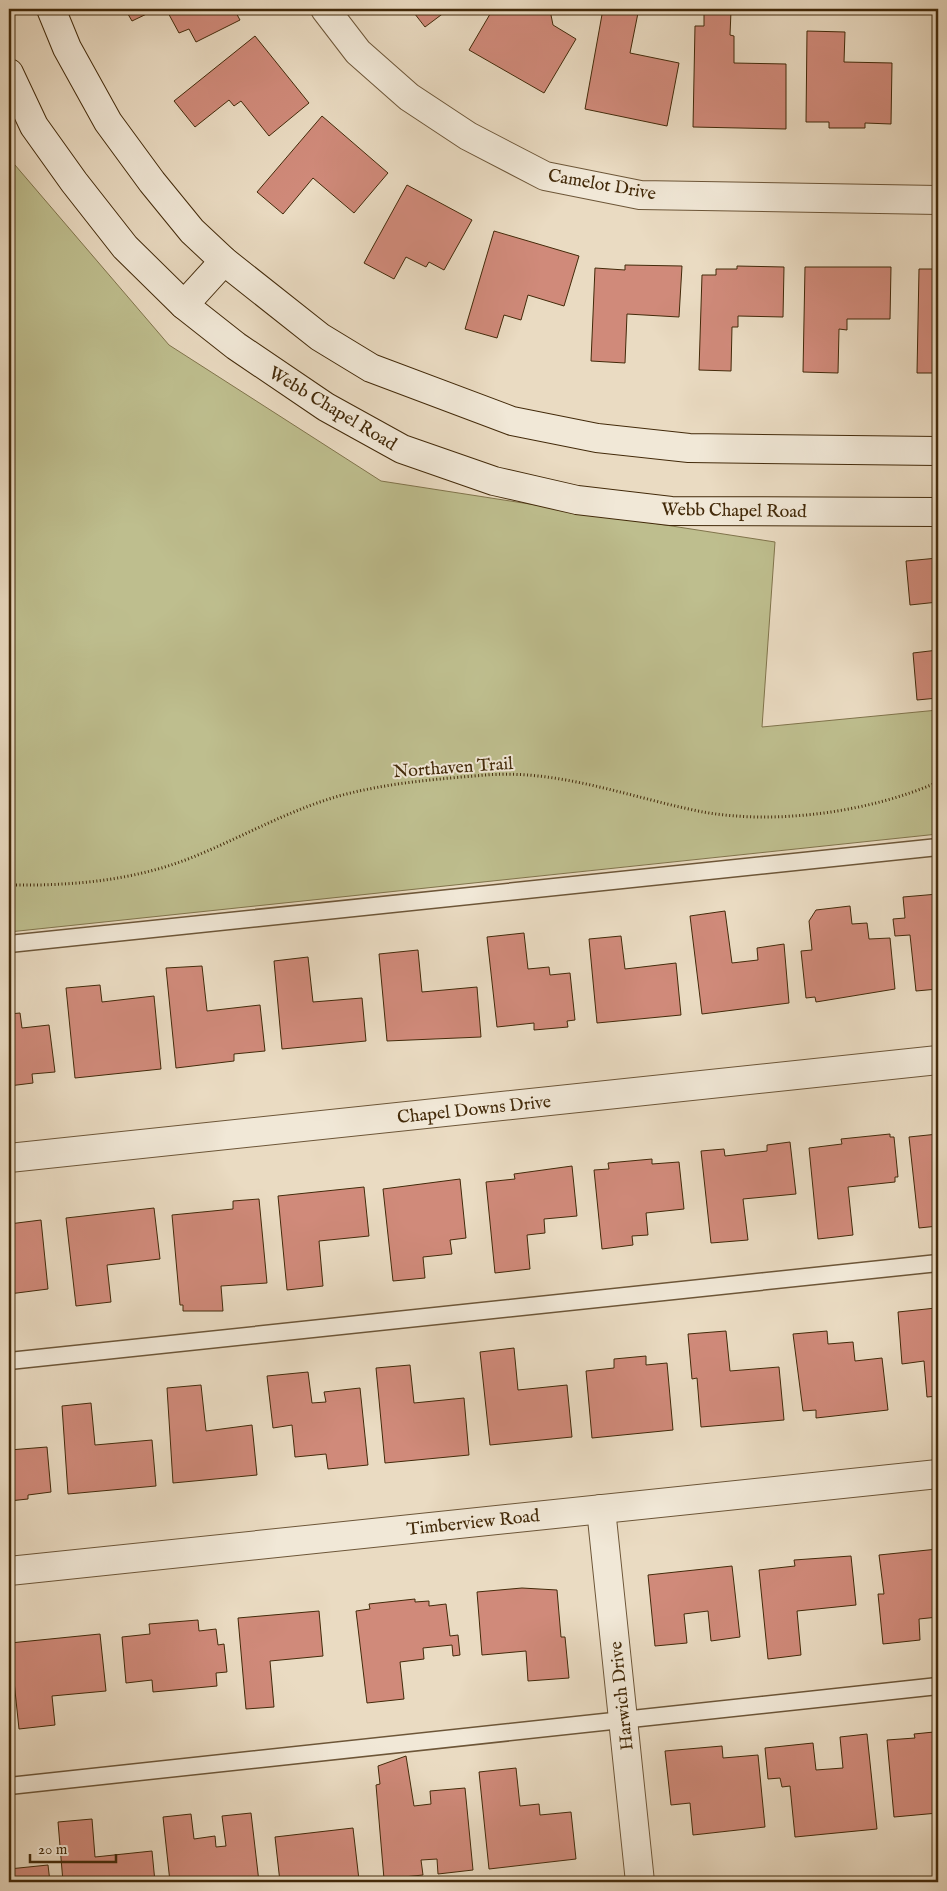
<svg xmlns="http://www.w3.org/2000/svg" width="947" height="1891" font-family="'IM FELL English',serif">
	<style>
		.green { fill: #bebe8e; stroke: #80744c }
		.building { fill: #d08a7a; stroke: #432a0a }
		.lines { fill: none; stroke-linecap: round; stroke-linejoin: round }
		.service-casing { stroke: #6d5638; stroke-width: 19 }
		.minor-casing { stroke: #6d5638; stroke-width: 30 }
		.secondary-casing { stroke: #432a0a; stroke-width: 30 }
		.path { stroke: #432a0a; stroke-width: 3; stroke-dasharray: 1 2.5; stroke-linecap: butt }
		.service { stroke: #f1e8d7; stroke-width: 16 }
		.minor { stroke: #f1e8d7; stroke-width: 28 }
		.secondary { stroke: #f1e8d7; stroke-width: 28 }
		.labels { text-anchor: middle; stroke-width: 4; stroke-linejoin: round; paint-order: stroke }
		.street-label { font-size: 18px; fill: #432a0a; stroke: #f1e8d7 }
	</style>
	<rect width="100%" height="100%" fill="#eadbc2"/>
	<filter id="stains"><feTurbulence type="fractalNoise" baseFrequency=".004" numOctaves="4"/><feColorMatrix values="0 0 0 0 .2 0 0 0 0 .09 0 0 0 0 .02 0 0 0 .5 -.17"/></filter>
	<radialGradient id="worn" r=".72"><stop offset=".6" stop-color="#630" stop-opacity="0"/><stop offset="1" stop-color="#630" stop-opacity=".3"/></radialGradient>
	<!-- green -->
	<path class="green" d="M 9,158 L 169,345 L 381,481 L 775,542 L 762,727 L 938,710 L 938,834 L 9,932 Z"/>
	<!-- building -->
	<g class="building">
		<path d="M 125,9 L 157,9 L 132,21 Z"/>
		<path d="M 166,9 L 234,9 L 240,20 L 196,42 L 189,29 L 179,33 Z"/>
		<path d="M 411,9 L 449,9 L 425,27 Z"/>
		<path d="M 493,9 L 545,9 L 551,15 L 553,25 L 576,39 L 544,93 L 469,50 Z"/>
		<path d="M 603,9 L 638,13 L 630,53 L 679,63 L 667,126 L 585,109 Z"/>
		<path d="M 704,10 L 731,11 L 730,35 L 734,36 L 734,63 L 786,64 L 786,129 L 693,127 L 695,26 L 704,26 Z"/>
		<path d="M 807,31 L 845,32 L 844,62 L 892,63 L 891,124 L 865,123 L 865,128 L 829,128 L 829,122 L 806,122 Z"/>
		<rect x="933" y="32" width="5" height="90"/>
		<path d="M 255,36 L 309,103 L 269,136 L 241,101 L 234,106 L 229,100 L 195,127 L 174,101 Z"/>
		<path d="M 322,116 L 388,173 L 354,213 L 313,178 L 283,214 L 257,192 Z"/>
		<path d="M 407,185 L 472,220 L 444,270 L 429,262 L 426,267 L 406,257 L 394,279 L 364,263 Z"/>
		<path d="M 494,231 L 579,256 L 564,306 L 528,295 L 521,320 L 504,315 L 497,338 L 465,329 Z"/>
		<path d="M 625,265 L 682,266 L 679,317 L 627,314 L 625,363 L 591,361 L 595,268 L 625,270 Z"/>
		<path d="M 737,266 L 784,267 L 783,317 L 738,316 L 738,327 L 732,327 L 731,371 L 699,370 L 702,275 L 716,275 L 716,269 L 737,269 Z"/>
		<path d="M 805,267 L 891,267 L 890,319 L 847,319 L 847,330 L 839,329 L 838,373 L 803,372 Z"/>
		<path d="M 919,269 L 938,269 L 938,373 L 917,373 Z"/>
		<path d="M 938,558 L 938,602 L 910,605 L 906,561 Z"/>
		<path d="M 938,650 L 938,698 L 917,700 L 913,653 Z"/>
		<path d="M 938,894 L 938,989 L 916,991 L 910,935 L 895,936 L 893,919 L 905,918 L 903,897 Z"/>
		<path d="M 850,906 L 852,924 L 867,923 L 869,939 L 890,938 L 895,989 L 816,1002 L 815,997 L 806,998 L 801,951 L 812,950 L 809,921 L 816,910 Z"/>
		<path d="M 725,911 L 732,963 L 758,960 L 757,948 L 784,944 L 789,1003 L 702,1014 L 690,916 Z"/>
		<path d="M 524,933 L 528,969 L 549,967 L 550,975 L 570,973 L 575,1020 L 567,1021 L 568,1027 L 534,1030 L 534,1023 L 497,1027 L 487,937 Z"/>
		<path d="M 621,936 L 625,969 L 676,963 L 681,1015 L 597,1023 L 589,939 Z"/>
		<path d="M 418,950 L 422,992 L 477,987 L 481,1037 L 387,1041 L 379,954 Z"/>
		<path d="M 308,957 L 313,1002 L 362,998 L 366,1041 L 282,1049 L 274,961 Z"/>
		<path d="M 202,966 L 207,1011 L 260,1005 L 265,1051 L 234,1054 L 234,1061 L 176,1068 L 166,968 Z"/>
		<path d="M 100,985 L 102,1002 L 154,996 L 161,1069 L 75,1078 L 66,988 Z"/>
		<path d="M 20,1013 L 22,1028 L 49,1025 L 55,1072 L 32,1074 L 33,1083 L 9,1086 L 9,1014 Z"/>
		<path d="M 890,1134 L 890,1137 L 894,1137 L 898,1177 L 895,1177 L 895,1182 L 848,1187 L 853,1235 L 818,1239 L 809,1148 L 842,1144 L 841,1139 Z"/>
		<path d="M 938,1134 L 938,1226 L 919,1228 L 909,1137 Z"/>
		<path d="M 790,1142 L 796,1194 L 743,1199 L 748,1240 L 711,1243 L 701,1151 L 724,1149 L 725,1156 L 767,1151 L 767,1145 Z"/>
		<path d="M 652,1159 L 652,1164 L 679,1162 L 684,1209 L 646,1213 L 648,1235 L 632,1236 L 633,1245 L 602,1249 L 594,1170 L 609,1169 L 608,1163 Z"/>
		<path d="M 572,1166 L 577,1216 L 544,1219 L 545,1233 L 527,1235 L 530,1269 L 495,1273 L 486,1182 L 515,1179 L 514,1174 Z"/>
		<path d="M 460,1179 L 466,1238 L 450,1240 L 452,1254 L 423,1257 L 425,1278 L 393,1281 L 383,1189 Z"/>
		<path d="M 364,1187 L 369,1236 L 319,1241 L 323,1286 L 287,1290 L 278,1196 Z"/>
		<path d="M 259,1199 L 267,1283 L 221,1286 L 223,1311 L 183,1311 L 183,1305 L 180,1305 L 172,1215 L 233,1209 L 233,1201 Z"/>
		<path d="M 154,1208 L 160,1259 L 107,1265 L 111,1302 L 76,1306 L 66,1218 Z"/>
		<path d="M 41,1220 L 48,1289 L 9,1294 L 9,1224 Z"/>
		<path d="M 936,1308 L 938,1321 L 938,1396 L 927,1397 L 924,1361 L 902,1364 L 898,1312 Z"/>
		<path d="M 726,1331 L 730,1371 L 779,1367 L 784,1420 L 701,1427 L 697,1378 L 692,1379 L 688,1334 Z"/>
		<path d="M 827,1331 L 828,1344 L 853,1342 L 855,1361 L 882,1358 L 888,1410 L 816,1418 L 816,1410 L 803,1411 L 793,1334 Z"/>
		<path d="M 514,1348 L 518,1390 L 567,1385 L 572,1437 L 490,1445 L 480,1352 Z"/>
		<path d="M 646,1356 L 646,1365 L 667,1363 L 673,1430 L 592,1438 L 586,1371 L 614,1368 L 614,1359 Z"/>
		<path d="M 410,1365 L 414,1403 L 464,1398 L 469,1455 L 385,1463 L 376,1368 Z"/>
		<path d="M 308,1372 L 312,1403 L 326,1402 L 324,1392 L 360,1388 L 368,1465 L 328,1469 L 326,1454 L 295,1457 L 292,1425 L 273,1428 L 267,1376 Z"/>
		<path d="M 201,1385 L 206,1431 L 252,1425 L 257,1475 L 173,1483 L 167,1388 Z"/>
		<path d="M 91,1403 L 95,1445 L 152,1440 L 156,1486 L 68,1494 L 62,1406 Z"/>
		<path d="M 47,1447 L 51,1492 L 28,1495 L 28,1499 L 9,1501 L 9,1450 Z"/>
		<path d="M 938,1549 L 938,1617 L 919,1619 L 920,1640 L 883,1644 L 878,1594 L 884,1594 L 879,1555 Z"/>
		<path d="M 851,1556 L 856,1605 L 797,1611 L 801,1655 L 768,1659 L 759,1570 L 795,1566 L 794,1560 Z"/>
		<path d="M 732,1566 L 740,1637 L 711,1641 L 708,1611 L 684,1614 L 687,1643 L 655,1646 L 648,1575 Z"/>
		<path d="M 522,1588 L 557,1590 L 561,1637 L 565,1637 L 569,1678 L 528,1681 L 526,1651 L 482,1655 L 477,1592 Z"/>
		<path d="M 415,1599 L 415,1602 L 429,1601 L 429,1606 L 446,1604 L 450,1636 L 458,1635 L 460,1655 L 453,1656 L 452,1645 L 423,1648 L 424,1659 L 400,1662 L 404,1699 L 367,1703 L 356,1611 L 370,1609 L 369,1604 Z"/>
		<path d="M 319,1611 L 323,1656 L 270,1661 L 274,1707 L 246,1709 L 238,1618 Z"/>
		<path d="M 198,1620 L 199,1631 L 216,1629 L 218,1645 L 224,1644 L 227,1672 L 216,1673 L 217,1686 L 153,1692 L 152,1680 L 126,1683 L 122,1637 L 150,1634 L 149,1624 Z"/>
		<path d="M 100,1634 L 106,1691 L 52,1696 L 55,1725 L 19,1729 L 10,1643 Z"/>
		<path d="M 934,1732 L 935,1742 L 938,1741 L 938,1813 L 894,1817 L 887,1740 L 915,1738 L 914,1734 Z"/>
		<path d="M 867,1734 L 877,1829 L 795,1837 L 790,1786 L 782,1787 L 780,1778 L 768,1779 L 765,1748 L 813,1743 L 816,1770 L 843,1768 L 840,1737 Z"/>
		<path d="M 722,1746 L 723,1758 L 758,1755 L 765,1827 L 693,1835 L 690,1803 L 671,1805 L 665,1751 Z"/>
		<path d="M 406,1756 L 414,1806 L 431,1804 L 430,1791 L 465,1788 L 473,1870 L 438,1874 L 437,1859 L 421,1860 L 423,1875 L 384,1879 L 376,1785 L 380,1784 L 378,1766 Z"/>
		<path d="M 516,1768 L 520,1806 L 539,1804 L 540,1815 L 571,1812 L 576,1859 L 489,1869 L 479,1772 Z"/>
		<path d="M 251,1813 L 259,1882 L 170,1882 L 163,1817 L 191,1814 L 194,1839 L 215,1836 L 216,1847 L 226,1846 L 222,1816 Z"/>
		<path d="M 92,1819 L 95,1857 L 152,1851 L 155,1882 L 63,1882 L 58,1822 Z"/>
		<path d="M 353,1828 L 359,1880 L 280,1882 L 275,1837 Z"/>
		<path d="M 48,1865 L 50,1882 L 9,1882 L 9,1869 Z"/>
	</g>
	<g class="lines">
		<defs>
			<g id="service">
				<path d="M 9,944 L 938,847"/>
				<path d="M 9,1361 L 938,1263"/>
				<path d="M 9,1786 L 938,1686"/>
			</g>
			<g id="minor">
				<path d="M 325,9 L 358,52 L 409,97 L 468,136 L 545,176 L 640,195 L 938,200"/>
				<path d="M 9,1158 L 938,1060"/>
				<path d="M 601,1509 L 640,1882"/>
				<path d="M 9,1571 L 938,1474"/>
			</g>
			<g id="secondary">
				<path d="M 51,9 L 67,48 L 108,122 L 152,182 L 192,231 L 224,261 L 320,337 L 371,368 L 512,421 L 597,438 L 689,448 L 938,451"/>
				<path d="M 9,73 L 34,126 L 74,182 L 125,247 L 184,305 L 236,346 L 326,407 L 402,449 L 494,481 L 577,500 L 671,511 L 938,512"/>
				<path d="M 184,305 L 224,261"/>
			</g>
		</defs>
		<!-- service casing -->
		<use href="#service" class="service-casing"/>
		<!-- minor casing -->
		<use href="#minor" class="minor-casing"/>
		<!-- secondary casing -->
		<use href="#secondary" class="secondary-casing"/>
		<!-- path -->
		<path class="path" d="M 9,885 C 70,886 131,881 188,859 C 239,839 286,811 339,796 C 386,783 437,779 486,775 C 560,769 631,798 703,812 C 777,825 870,812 938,782"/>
		<!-- service -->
		<use href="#service" class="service"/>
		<!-- minor -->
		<use href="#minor" class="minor"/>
		<!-- secondary -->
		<use href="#secondary" class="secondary"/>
	</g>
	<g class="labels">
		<!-- street labels -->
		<g class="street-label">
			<text transform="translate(602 184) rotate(10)" y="6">Camelot Drive</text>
			<text transform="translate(333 408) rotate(31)" y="6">Webb Chapel Road</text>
			<text transform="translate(734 510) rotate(1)" y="6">Webb Chapel Road</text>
			<text transform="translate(453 767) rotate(-4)" y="6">Northaven Trail</text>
			<text transform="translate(474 1109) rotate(-6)" y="6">Chapel Downs Drive</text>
			<text transform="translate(473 1522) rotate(-6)" y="6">Timberview Road</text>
			<text transform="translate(621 1696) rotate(-96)" y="6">Harwich Drive</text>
		</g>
	</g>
	<!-- margin -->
	<rect width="947" height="1891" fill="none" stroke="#eadbc2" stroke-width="30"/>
	<rect x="10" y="10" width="927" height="1871" fill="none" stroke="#432a0a" stroke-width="2.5"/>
	<rect x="15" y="15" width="917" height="1861" fill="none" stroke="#432a0a"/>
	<!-- scale -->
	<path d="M30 1854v8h86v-8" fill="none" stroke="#432a0a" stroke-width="2.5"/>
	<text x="38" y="1854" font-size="15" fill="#432a0a" stroke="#f1e8d7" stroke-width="4" paint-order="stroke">20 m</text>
	<rect width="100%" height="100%" filter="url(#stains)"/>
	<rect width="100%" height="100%" fill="url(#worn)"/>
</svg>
